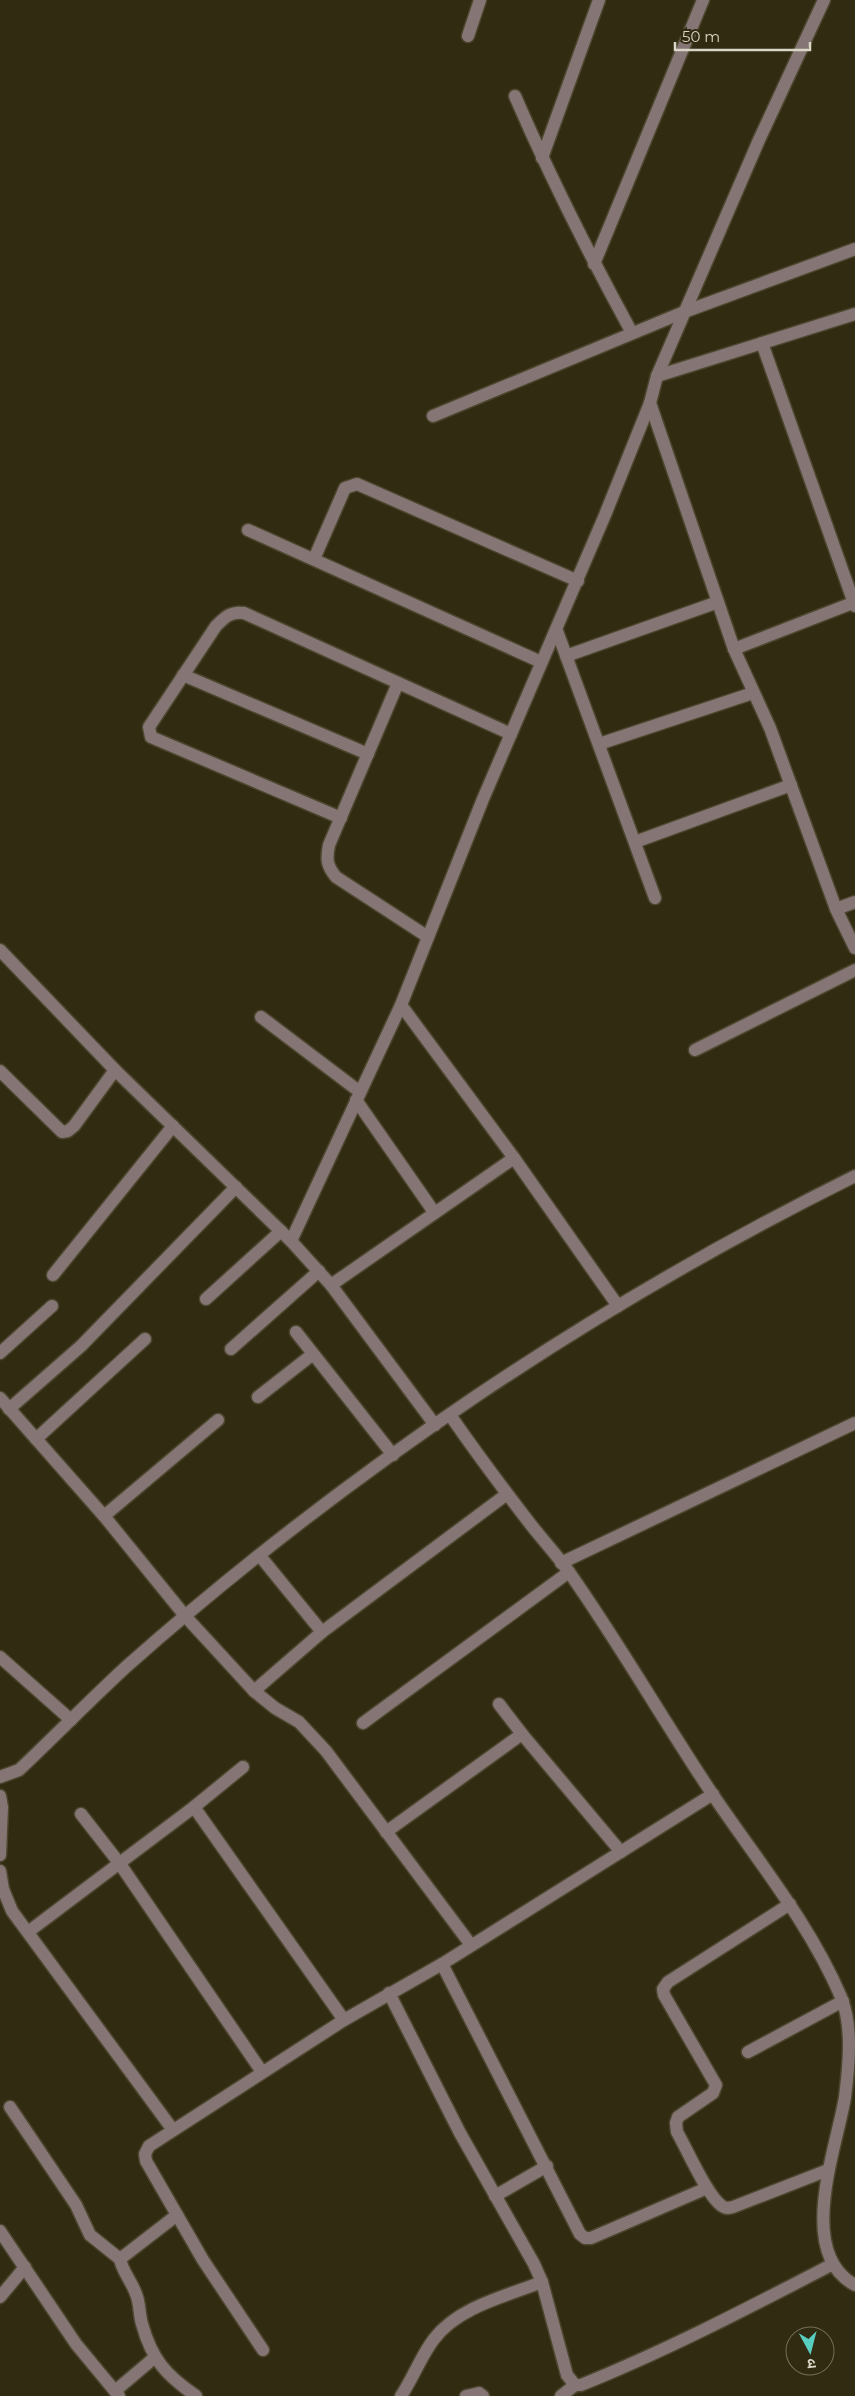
<svg xmlns="http://www.w3.org/2000/svg" width="855" height="2396" font-family="Montserrat,'Noto Sans Devanagari',sans-serif">
	<style>
		.lines { fill: none; stroke-linecap: round; stroke-linejoin: round }
		.minor-casing { stroke: #4c462e; stroke-width: 15 }
		.minor { stroke: #857675; stroke-width: 12 }
	</style>
	<rect width="100%" height="100%" fill="#312b11"/>
	<g class="lines">
		<defs>
			<g id="minor">
				<path d="M 468,36 L 480,0"/>
				<path d="M 515,96 C 550,177 590,256 632,333"/>
				<path d="M 542,158 L 599,0"/>
				<path d="M 594,264 L 703,0"/>
				<path d="M 762,343 L 855,606"/>
				<path d="M 657,376 L 855,314"/>
				<path d="M 650,403 L 734,649 L 770,728 L 836,909 L 855,948"/>
				<path d="M 433,416 L 684,312 L 855,249"/>
				<path d="M 248,530 L 541,662"/>
				<path d="M 314,559 L 345,488 L 357,484 L 578,581"/>
				<path d="M 557,631 L 655,898"/>
				<path d="M 734,649 L 855,602"/>
				<path d="M 566,656 L 718,602"/>
				<path d="M 183,675 L 368,754"/>
				<path d="M 398,683 L 329,845 C 326,860 327,866 336,877 L 428,937"/>
				<path d="M 599,744 L 753,693"/>
				<path d="M 341,818 L 151,737 L 149,727 L 216,626 C 225,617 231,611 244,613 L 511,734"/>
				<path d="M 635,842 L 791,785"/>
				<path d="M 836,909 L 855,902"/>
				<path d="M 0,950 L 115,1070 L 291,1241 L 331,1285 L 435,1425"/>
				<path d="M 401,1005 L 514,1158 L 618,1306"/>
				<path d="M 261,1017 L 360,1092"/>
				<path d="M 695,1050 L 855,970"/>
				<path d="M 0,1071 L 62,1132 L 68,1131 L 74,1126 L 115,1070"/>
				<path d="M 356,1100 L 434,1212"/>
				<path d="M 291,1241 L 401,1005 L 483,799 L 605,515 L 650,403 L 657,376 L 759,140 L 824,0"/>
				<path d="M 53,1275 L 173,1126"/>
				<path d="M 331,1285 L 514,1158"/>
				<path d="M 206,1299 L 281,1231"/>
				<path d="M 296,1332 L 393,1455"/>
				<path d="M 231,1349 L 319,1271"/>
				<path d="M 0,1353 L 52,1306"/>
				<path d="M 258,1397 L 313,1354"/>
				<path d="M 0,1398 L 104,1516 L 186,1617 L 254,1691 L 275,1708 L 299,1722 L 326,1751 L 471,1945"/>
				<path d="M 9,1409 L 81,1346 L 236,1187"/>
				<path d="M 450,1415 C 475,1451 501,1486 528,1521 C 541,1538 556,1554 569,1572 C 619,1643 663,1720 711,1792 C 756,1859 809,1922 841,1997 C 853,2026 849,2065 845,2097 C 837,2147 795,2253 855,2285"/>
				<path d="M 36,1439 L 145,1339"/>
				<path d="M 104,1516 L 218,1420"/>
				<path d="M 260,1556 L 322,1632"/>
				<path d="M 561,1563 L 855,1423"/>
				<path d="M 0,1657 L 71,1720"/>
				<path d="M 254,1691 L 322,1632 L 507,1494"/>
				<path d="M 499,1704 L 522,1734 L 621,1852"/>
				<path d="M 363,1723 L 569,1572"/>
				<path d="M 0,1777 L 19,1770 C 55,1736 90,1700 127,1666 C 346,1472 593,1306 855,1176"/>
				<path d="M 0,1796 L 2,1807 L 0,1855"/>
				<path d="M 194,1807 L 344,2020"/>
				<path d="M 81,1814 L 120,1864 L 262,2072"/>
				<path d="M 386,1832 L 522,1734"/>
				<path d="M 0,1871 L 3,1889 L 12,1911 L 173,2130"/>
				<path d="M 790,1904 L 668,1982 L 663,1989 L 664,1995 L 716,2085 L 713,2093 L 678,2117 L 676,2123 L 677,2132 C 687,2149 707,2196 722,2206 C 726,2209 729,2208 733,2207 L 828,2170"/>
				<path d="M 28,1932 L 194,1807 L 243,1767"/>
				<path d="M 442,1964 L 580,2234 L 585,2238 L 591,2238 L 707,2188"/>
				<path d="M 389,1993 L 460,2133 L 534,2264 L 542,2282 L 567,2375 L 575,2385 L 581,2385 C 668,2350 750,2307 833,2264"/>
				<path d="M 748,2052 L 843,2001"/>
				<path d="M 10,2107 L 76,2205 L 90,2235 L 120,2259"/>
				<path d="M 495,2196 L 547,2166"/>
				<path d="M 177,2215 L 120,2259 C 122,2271 132,2282 136,2294 C 140,2303 139,2314 142,2324 C 152,2360 166,2375 196,2396"/>
				<path d="M 0,2231 L 76,2344 L 119,2396"/>
				<path d="M 0,2297 L 25,2267"/>
				<path d="M 263,2350 L 203,2260 L 146,2161 L 145,2154 L 149,2146 L 344,2020 L 442,1964 L 713,1794"/>
				<path d="M 115,2391 L 154,2358"/>
				<path d="M 401,2396 C 413,2378 421,2356 434,2339 C 458,2307 506,2296 542,2282"/>
				<path d="M 466,2396 L 479,2393 L 483,2396"/>
				<path d="M 561,2396 L 575,2385"/>
			</g>
		</defs>
		<!-- minor casing -->
		<use href="#minor" class="minor-casing"/>
		<!-- minor -->
		<use href="#minor" class="minor"/>
	</g>
	<!-- north arrow -->
	<g transform="translate(810 2351) rotate(173)"><circle r="24" fill="#312b11" stroke="#756f5a"/>
	<path d="M0-4L9 19L0 12L-9 19Z" fill="#58cec0"/>
	<text y="-8" font-size="14" font-weight="bold" text-anchor="middle" fill="#dad6c7">उ</text>
	</g>
	<!-- scale -->
	<path d="M675 42v8h135v-8" fill="none" stroke="#dad6c7" stroke-width="2.5"/>
	<text x="682" y="42" font-size="15" fill="#dad6c7" stroke="#312b11" stroke-width="4" paint-order="stroke">50 m</text>
</svg>
